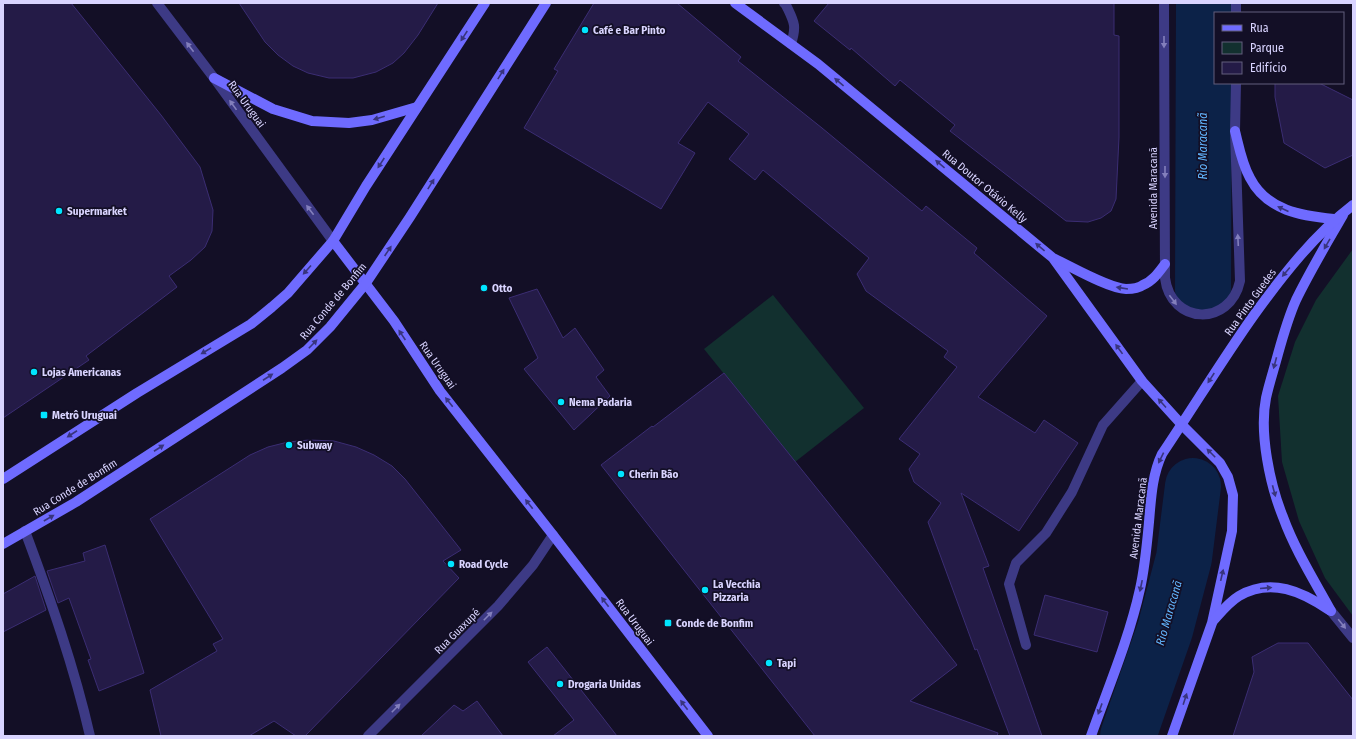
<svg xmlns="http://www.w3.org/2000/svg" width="1356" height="739" font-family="'Fira Sans Condensed',sans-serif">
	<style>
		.green { fill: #12302f }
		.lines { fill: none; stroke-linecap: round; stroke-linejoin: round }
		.river { stroke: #0c2248; stroke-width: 56 }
		.building { fill: #241b47; stroke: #3b2d73 }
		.lane { stroke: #3d3a85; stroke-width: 10 }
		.street { stroke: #3d3a85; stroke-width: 10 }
		.secondary { stroke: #6f6bff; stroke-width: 10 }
		.oneway { fill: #38347d }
		.oneway2 { fill: #837fbc }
		.poi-dot { fill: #00e5ff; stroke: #130f26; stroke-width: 1.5 }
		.labels { text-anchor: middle; stroke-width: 3.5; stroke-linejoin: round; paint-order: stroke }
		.poi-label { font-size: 11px; font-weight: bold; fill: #d9d4ff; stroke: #130f26; text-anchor: start }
		.street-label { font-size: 11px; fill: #d9d4ff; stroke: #130f26 }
		.water-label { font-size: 12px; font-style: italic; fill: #62b6ff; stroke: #130f26 }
	</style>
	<rect width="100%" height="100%" fill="#130f26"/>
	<!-- green -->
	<g class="green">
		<path d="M 1353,249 L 1353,616 L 1325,578 L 1299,521 L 1282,462 L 1278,396 L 1295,342 L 1316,300 Z"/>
		<path d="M 773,295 L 864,408 L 795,462 L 704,349 Z"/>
	</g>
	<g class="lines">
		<!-- river -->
		<g class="river">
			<path d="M 1203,290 L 1204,3"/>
			<path d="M 1128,736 L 1165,630 L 1184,558 L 1193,486"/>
		</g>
	</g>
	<!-- building -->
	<g class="building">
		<path d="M 3,3 L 71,3 L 161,115 L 200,167 L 213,210 L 212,231 L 205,247 L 191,260 L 169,276 L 177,287 L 86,356 L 89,360 L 3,418 Z"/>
		<path d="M 239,3 L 438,3 L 418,35 L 404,53 L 393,63 L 376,72 L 353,78 L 329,78 L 308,73 L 293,66 L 278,55 L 265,42 Z"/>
		<path d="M 594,3 L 677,3 L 741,57 L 738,61 L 822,128 L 922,211 L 926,206 L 977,248 L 974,253 L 1047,316 L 978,397 L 1035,433 L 1044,420 L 1078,443 L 1019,531 L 961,493 L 989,566 L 983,568 L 1042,736 L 1010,736 L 977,649 L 975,650 L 928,522 L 941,503 L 914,482 L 909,469 L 920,454 L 899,439 L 957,367 L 944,357 L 948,351 L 866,291 L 857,274 L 869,258 L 763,170 L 755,180 L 729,159 L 749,134 L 708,102 L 678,143 L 695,153 L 661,209 L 524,128 L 558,71 L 554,69 Z"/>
		<path d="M 829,3 L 1114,3 L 1114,35 L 1119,36 L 1119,137 L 1116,199 L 1111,211 L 1101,218 L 1088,222 L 1066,221 L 950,131 L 955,125 L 900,80 L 895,86 L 851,48 L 850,50 L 814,21 Z"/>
		<path d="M 1275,83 L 1319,83 L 1353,100 L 1353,155 L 1325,168 L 1284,143 L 1275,97 Z"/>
		<path d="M 537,289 L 563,338 L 575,328 L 604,370 L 596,377 L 610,396 L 574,430 L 524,369 L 538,358 L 509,298 Z"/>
		<path d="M 724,373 L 880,567 L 957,665 L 910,701 L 998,733 L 997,736 L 815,736 L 601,465 L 652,426 L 653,427 Z"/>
		<path d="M 309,440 L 334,441 L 356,447 L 374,455 L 392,466 L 405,479 L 461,550 L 443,561 L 459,578 L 305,736 L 296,736 L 274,721 L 249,736 L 161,736 L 150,690 L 217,651 L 213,644 L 223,639 L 150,519 L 250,455 L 268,447 L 288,442 Z"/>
		<path d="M 105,545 L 144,673 L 99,691 L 88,660 L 91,659 L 69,598 L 58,603 L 47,571 L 85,561 L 83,553 Z"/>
		<path d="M 35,576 L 46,610 L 3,632 L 3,594 Z"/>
		<path d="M 1045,595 L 1108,612 L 1097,652 L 1034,635 Z"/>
		<path d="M 1278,643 L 1308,643 L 1353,700 L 1353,736 L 1233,736 L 1254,672 L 1252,657 Z"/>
		<path d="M 547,647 L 600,714 L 617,736 L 553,736 L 574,720 L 528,662 Z"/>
		<path d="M 477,701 L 503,736 L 421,736 L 454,705 L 463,711 Z"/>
	</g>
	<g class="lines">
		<!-- lane -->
		<g class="lane">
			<path d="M 784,3 L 786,5 C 794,22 797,25 791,44"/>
			<path d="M 1026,645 L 1009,584 L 1016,563 L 1046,533 L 1072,492 L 1103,425 L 1142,381"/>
		</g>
		<!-- street -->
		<g class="street">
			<path d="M 157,3 L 214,78 L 333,241"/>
			<path d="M 1164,3 L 1165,278 C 1171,325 1230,327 1240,281 L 1235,131 L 1236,83"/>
			<path d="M 1236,13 L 1236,3"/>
			<path d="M 25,531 C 50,598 74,666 90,736"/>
			<path d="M 1331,611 L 1353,638"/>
			<path d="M 368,736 L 498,606 L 533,565 L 553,535"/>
		</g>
		<!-- secondary -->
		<g class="secondary">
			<path d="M 735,3 L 818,64 L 1053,258 L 1142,381 L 1182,425 L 1220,463 L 1228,477 L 1233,495 L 1232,531 L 1212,623 L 1172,736"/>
			<path d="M 214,78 L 273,109 L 312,121 L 349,123 L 372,120 L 417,107"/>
			<path d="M 1235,131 C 1239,147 1242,164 1250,178 C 1267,211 1302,216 1334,219"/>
			<path d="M 333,241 L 394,321 L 440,391 L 553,535 L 708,736"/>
			<path d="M 1055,259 C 1072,267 1108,288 1126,289 C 1131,289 1139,288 1143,285 C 1153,281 1159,272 1165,264"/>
			<path d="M 3,479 L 137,393 L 251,324 L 272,307 L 288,293 L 333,241 L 366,186 L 485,3"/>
			<path d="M 3,544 L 76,502 L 282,368 L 307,350 L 330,327 L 366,283 L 410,217 L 546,3"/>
			<path d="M 1331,611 C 1314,580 1295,550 1283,517 C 1270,485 1259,433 1266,398 C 1269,384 1274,369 1278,354 C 1283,336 1288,318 1296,300 C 1310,271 1327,243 1343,215"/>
			<path d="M 1213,621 C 1221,612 1229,602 1239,596 C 1271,577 1303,592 1329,610"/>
			<path d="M 1091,736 C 1108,688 1129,639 1140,589 C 1145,567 1147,544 1149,522 C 1151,499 1152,475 1162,454 C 1193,408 1222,360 1254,315 C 1283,275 1314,235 1353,205"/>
		</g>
	</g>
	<!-- one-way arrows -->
	<defs><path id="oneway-solid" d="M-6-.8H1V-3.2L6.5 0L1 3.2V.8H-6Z"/></defs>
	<g class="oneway">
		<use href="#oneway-solid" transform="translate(464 36) rotate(123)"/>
		<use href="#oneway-solid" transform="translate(501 74) rotate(-58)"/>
		<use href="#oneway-solid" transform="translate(839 82) rotate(-140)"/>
		<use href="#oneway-solid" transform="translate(379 118) rotate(164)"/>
		<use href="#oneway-solid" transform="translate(381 163) rotate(123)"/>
		<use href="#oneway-solid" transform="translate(940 164) rotate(-140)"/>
		<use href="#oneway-solid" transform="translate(431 184) rotate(-58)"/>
		<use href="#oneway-solid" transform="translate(1283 209) rotate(-156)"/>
		<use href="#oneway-solid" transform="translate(1327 244) rotate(120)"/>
		<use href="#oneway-solid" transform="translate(1040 247) rotate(-140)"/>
		<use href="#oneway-solid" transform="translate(388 251) rotate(-56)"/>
		<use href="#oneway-solid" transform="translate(307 270) rotate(132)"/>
		<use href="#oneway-solid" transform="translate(1286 272) rotate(130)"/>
		<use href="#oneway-solid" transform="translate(1122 288) rotate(-171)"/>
		<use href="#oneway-solid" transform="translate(402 335) rotate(-124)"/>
		<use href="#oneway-solid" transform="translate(313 344) rotate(-46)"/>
		<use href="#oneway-solid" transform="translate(1119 349) rotate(-126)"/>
		<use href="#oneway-solid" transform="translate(206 351) rotate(149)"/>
		<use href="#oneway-solid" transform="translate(1275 363) rotate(105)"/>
		<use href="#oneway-solid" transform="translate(268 377) rotate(-33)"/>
		<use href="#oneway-solid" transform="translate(1211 378) rotate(123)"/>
		<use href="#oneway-solid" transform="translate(449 402) rotate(-128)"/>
		<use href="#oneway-solid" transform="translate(1162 403) rotate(-132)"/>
		<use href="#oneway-solid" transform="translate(72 434) rotate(147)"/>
		<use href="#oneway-solid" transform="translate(159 448) rotate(-33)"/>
		<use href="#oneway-solid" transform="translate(1211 453) rotate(-135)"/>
		<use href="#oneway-solid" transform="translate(1161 458) rotate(116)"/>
		<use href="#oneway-solid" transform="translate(1274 491) rotate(75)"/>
		<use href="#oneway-solid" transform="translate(529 504) rotate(-128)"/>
		<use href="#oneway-solid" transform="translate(49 518) rotate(-30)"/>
		<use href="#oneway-solid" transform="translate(1222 575) rotate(-77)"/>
		<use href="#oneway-solid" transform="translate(1141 586) rotate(102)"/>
		<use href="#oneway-solid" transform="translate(1266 588) rotate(-5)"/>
		<use href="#oneway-solid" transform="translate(605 602) rotate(-127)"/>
		<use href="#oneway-solid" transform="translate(1185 699) rotate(-72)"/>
		<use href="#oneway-solid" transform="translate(684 705) rotate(-127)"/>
		<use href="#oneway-solid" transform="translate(1100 709) rotate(110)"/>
	</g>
	<g class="oneway2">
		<use href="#oneway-solid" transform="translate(1164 42) rotate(90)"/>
		<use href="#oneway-solid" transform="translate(190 47) rotate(-127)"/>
		<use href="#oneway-solid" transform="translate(233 105) rotate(-126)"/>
		<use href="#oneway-solid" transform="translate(1165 172) rotate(90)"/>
		<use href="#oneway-solid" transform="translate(310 210) rotate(-127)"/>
		<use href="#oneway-solid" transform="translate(1238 240) rotate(-93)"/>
		<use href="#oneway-solid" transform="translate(1173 300) rotate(53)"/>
		<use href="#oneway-solid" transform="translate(488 616) rotate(-45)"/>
		<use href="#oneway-solid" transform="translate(1342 624) rotate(51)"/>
		<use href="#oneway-solid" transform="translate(396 708) rotate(-45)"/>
	</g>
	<!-- markers -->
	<g class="poi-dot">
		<circle cx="585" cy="30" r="4"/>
		<circle cx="59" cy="211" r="4"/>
		<circle cx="484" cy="288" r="4"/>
		<circle cx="34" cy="372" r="4"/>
		<circle cx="561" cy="402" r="4"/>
		<rect x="40" y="411" width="8" height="8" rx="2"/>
		<circle cx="289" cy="445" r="4"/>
		<circle cx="621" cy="474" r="4"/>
		<circle cx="451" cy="564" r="4"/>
		<circle cx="705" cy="590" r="4"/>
		<rect x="664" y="619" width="8" height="8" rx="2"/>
		<circle cx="769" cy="663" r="4"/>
		<circle cx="560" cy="684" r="4"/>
	</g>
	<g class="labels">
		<!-- poi labels -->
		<g class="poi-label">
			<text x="593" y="34">Café e Bar Pinto</text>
			<text x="67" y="215">Supermarket</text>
			<text x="492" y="292">Otto</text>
			<text x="42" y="376">Lojas Americanas</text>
			<text x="569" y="406">Nema Padaria</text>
			<text x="52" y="419">Metrô Uruguai</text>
			<text x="297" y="449">Subway</text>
			<text x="629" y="478">Cherin Bão</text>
			<text x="459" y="568">Road Cycle</text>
			<text x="713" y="588">La Vecchia<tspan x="713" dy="13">Pizzaria</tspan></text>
			<text x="676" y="627">Conde de Bonfim</text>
			<text x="777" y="667">Tapi</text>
			<text x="568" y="688">Drogaria Unidas</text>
		</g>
		<!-- street labels -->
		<g class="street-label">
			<text transform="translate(247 104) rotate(54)" y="4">Rua Uruguai</text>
			<text transform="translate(985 186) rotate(40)" y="4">Rua Doutor Otávio Kelly</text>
			<text transform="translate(1153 188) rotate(-90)" y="4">Avenida Maracanã</text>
			<text transform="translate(333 301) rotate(-50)" y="4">Rua Conde de Bonfim</text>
			<text transform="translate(1250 302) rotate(-54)" y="4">Rua Pinto Guedes</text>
			<text transform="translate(438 365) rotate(55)" y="4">Rua Uruguai</text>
			<text transform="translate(75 487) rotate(-32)" y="4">Rua Conde de Bonfim</text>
			<text transform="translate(1138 518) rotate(-83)" y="4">Avenida Maracanã</text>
			<text transform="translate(635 622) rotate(53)" y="4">Rua Uruguai</text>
			<text transform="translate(457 631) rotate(-45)" y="4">Rua Guaxupé</text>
		</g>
		<!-- water labels -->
		<g class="water-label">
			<text transform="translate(1203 146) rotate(-90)" y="4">Rio Maracanã</text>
			<text transform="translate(1169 613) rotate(-74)" y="4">Rio Maracanã</text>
		</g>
	</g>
	<!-- border -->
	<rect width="1356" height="739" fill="none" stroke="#d9d4ff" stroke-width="8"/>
	<!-- legend -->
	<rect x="1214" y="12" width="130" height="72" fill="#130f26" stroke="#625e7d"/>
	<rect x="1222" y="25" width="20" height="6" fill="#6f6bff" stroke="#625e7d"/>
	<text x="1250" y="32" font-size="12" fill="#d9d4ff">Rua</text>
	<rect x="1222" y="42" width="20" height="12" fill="#12302f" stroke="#625e7d"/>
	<text x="1250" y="52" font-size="12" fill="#d9d4ff">Parque</text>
	<rect x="1222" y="62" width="20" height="12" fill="#241b47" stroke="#625e7d"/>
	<text x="1250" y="72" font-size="12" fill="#d9d4ff">Edifício</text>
</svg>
